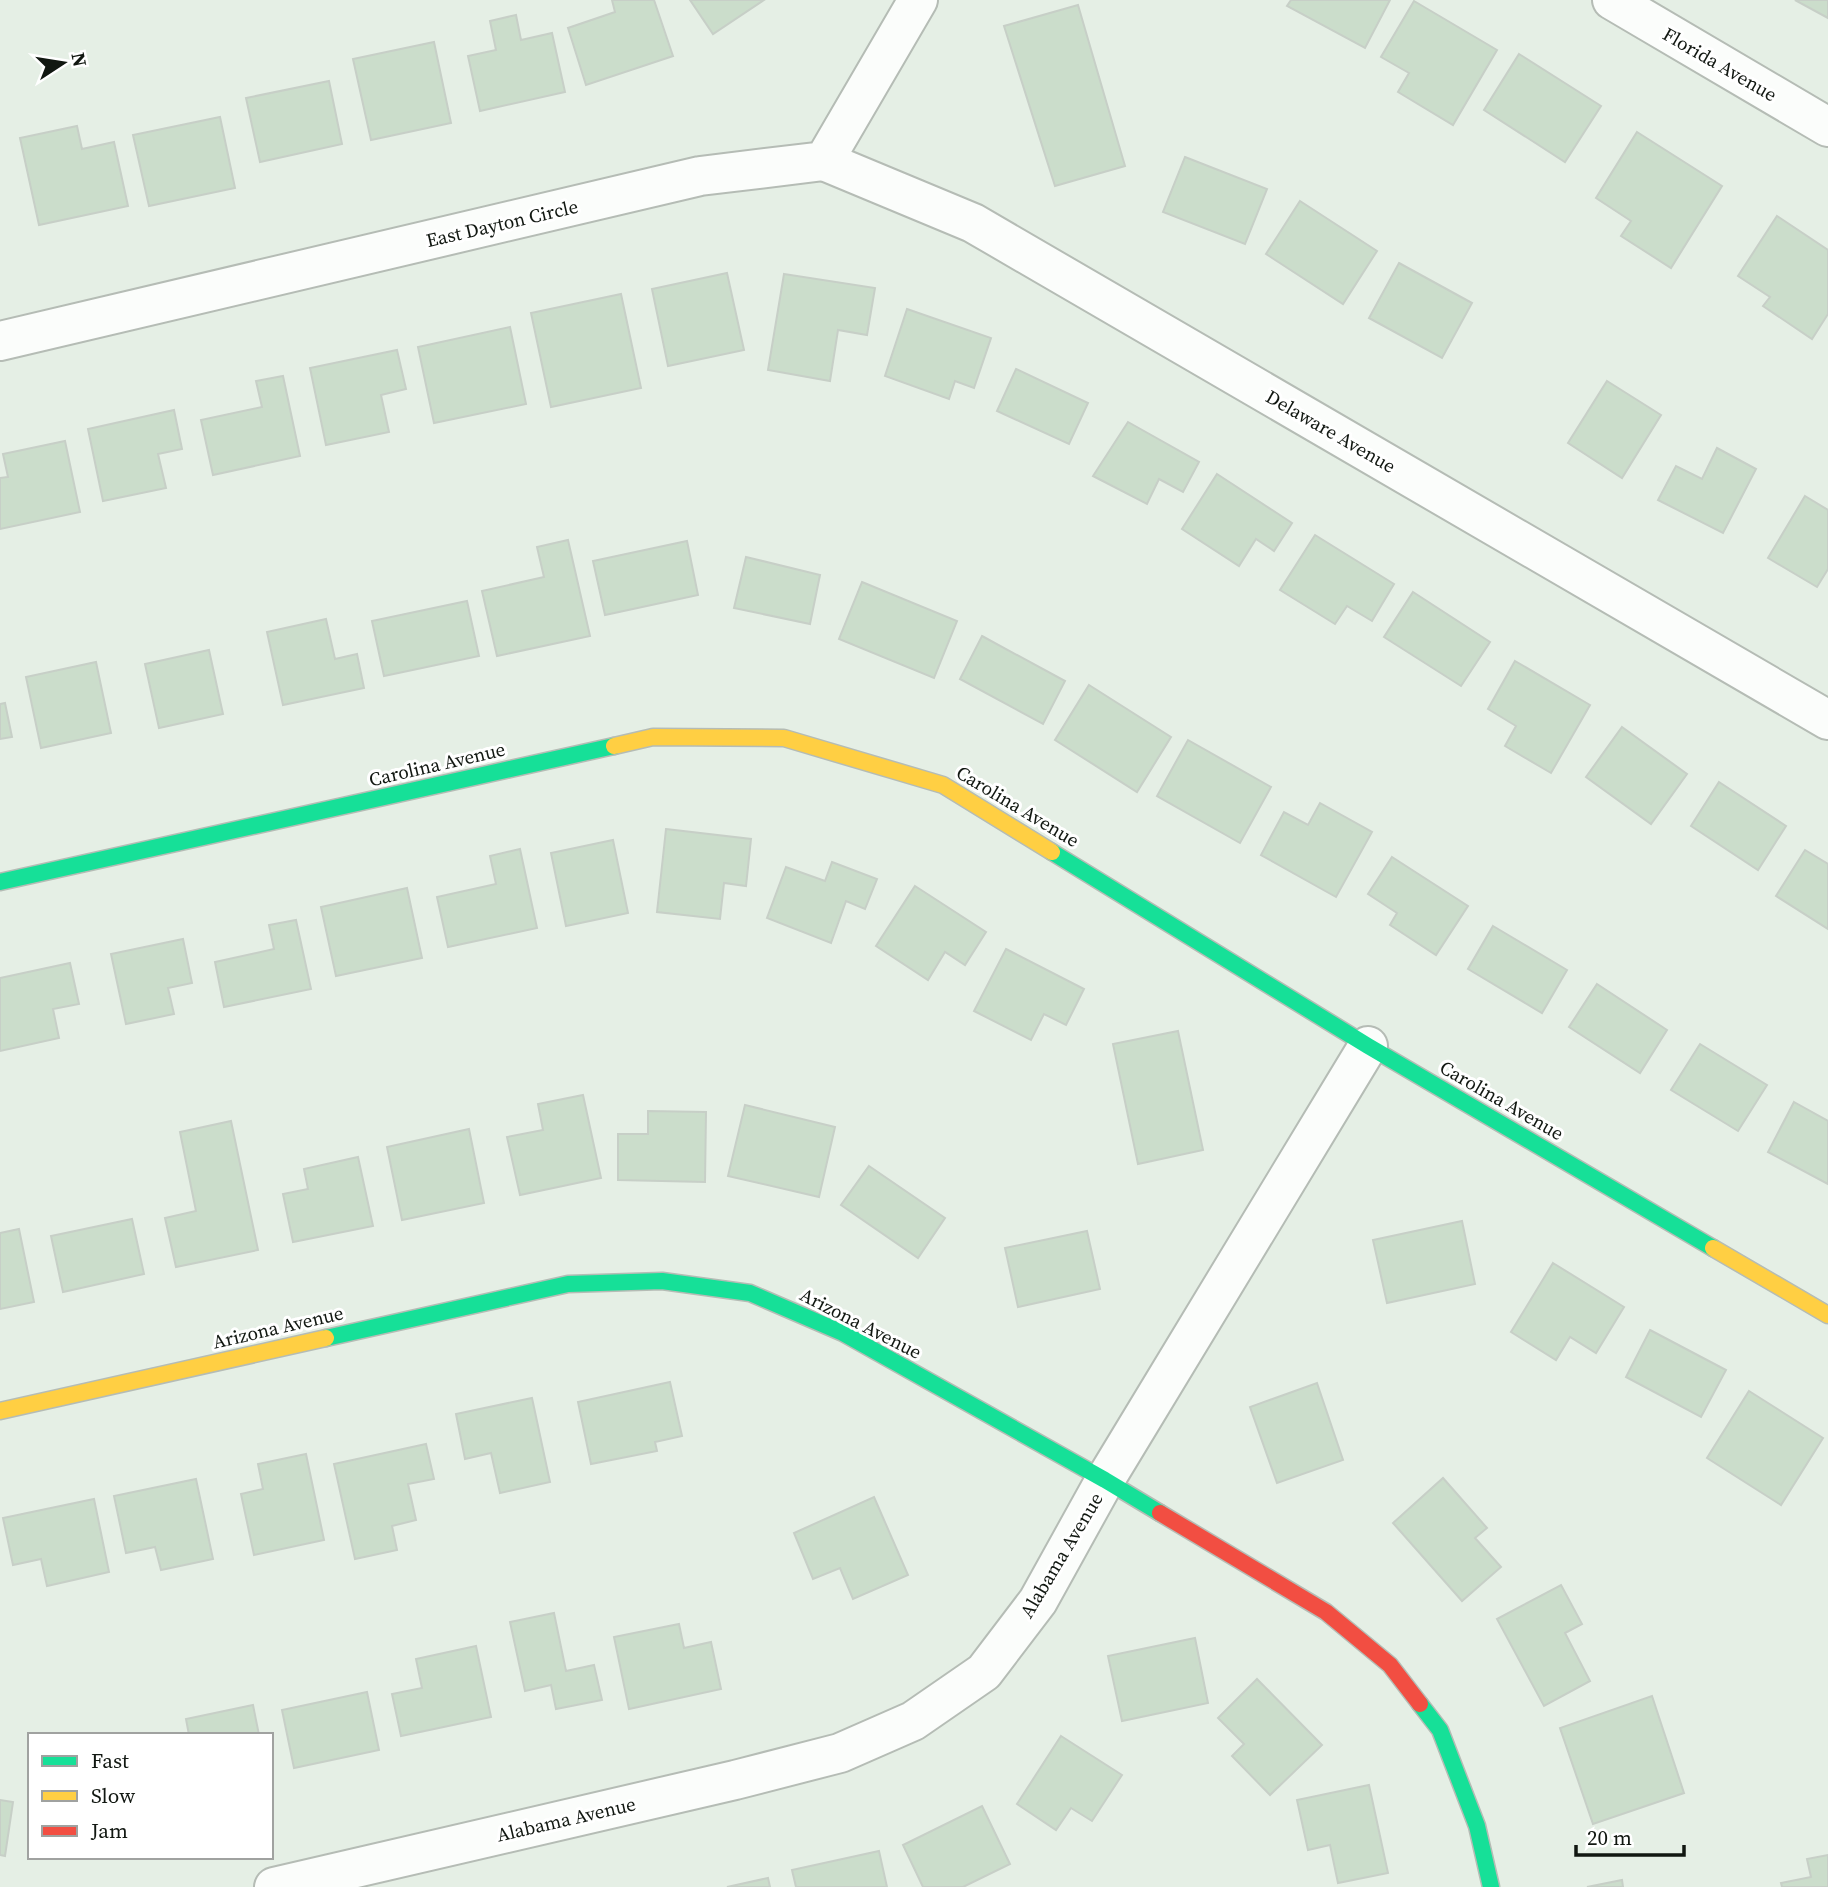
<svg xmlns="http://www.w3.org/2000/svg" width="1828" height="1887" font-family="'Source Serif 4',serif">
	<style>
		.building { fill: #cbddcb; stroke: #c7cfc7; stroke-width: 2 }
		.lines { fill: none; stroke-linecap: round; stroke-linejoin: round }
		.street-casing { stroke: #b5bcb5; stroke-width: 42 }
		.fast-casing { stroke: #b5bcb5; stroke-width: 19 }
		.slow-casing { stroke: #b5bcb5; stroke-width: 19 }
		.jam-casing { stroke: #b5bcb5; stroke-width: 19 }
		.street { stroke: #fbfdfb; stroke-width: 38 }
		.fast { stroke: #16e098; stroke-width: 16 }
		.slow { stroke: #ffcf43; stroke-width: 16 }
		.jam { stroke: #f24e42; stroke-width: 16 }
		.labels { text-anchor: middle; stroke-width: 6; stroke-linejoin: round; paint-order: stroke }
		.street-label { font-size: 19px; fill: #111711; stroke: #fff }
	</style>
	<rect width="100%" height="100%" fill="#e5efe5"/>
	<!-- building -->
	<g class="building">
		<path d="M 612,0 L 654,0 L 673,56 L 586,85 L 568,28 L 615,12 Z"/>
		<path d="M 690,0 L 764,0 L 713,34 Z"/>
		<path d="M 1291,0 L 1390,0 L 1365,48 L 1287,6 Z"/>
		<path d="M 1795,0 L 1828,0 L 1828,18 Z"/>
		<path d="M 1414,1 L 1497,50 L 1453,125 L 1398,92 L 1409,73 L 1381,57 Z"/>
		<path d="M 1078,5 L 1125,166 L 1055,186 L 1004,26 Z"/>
		<path d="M 516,15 L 521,40 L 552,33 L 565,92 L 480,111 L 468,56 L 496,50 L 490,21 Z"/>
		<path d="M 434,42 L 451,123 L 371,140 L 353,59 Z"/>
		<path d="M 1519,54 L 1601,106 L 1565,162 L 1484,110 Z"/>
		<path d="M 329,81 L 342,144 L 260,162 L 246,98 Z"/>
		<path d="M 220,117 L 235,188 L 149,206 L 133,135 Z"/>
		<path d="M 77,126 L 82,149 L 114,142 L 128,206 L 39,225 L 20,138 Z"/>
		<path d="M 1637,132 L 1722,186 L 1671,268 L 1621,236 L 1631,221 L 1596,198 Z"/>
		<path d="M 1185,157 L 1267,189 L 1245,244 L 1163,212 Z"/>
		<path d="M 1300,201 L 1377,251 L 1343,304 L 1266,254 Z"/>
		<path d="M 1777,216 L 1828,250 L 1828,314 L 1812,339 L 1763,306 L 1770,297 L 1738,276 Z"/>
		<path d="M 1399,263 L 1472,303 L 1442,358 L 1369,318 Z"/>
		<path d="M 727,273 L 744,350 L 668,366 L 652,289 Z"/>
		<path d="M 784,274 L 875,288 L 867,335 L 838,330 L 830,381 L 768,370 Z"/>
		<path d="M 621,294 L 641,388 L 551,407 L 531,313 Z"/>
		<path d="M 907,309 L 991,338 L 974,388 L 955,381 L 949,399 L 885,376 Z"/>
		<path d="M 510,327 L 526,404 L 434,423 L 418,347 Z"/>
		<path d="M 397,350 L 406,389 L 381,395 L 389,432 L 326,445 L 310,368 Z"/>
		<path d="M 1016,369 L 1088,403 L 1069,444 L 997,411 Z"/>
		<path d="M 283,376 L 300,456 L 213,475 L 201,420 L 262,407 L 256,381 Z"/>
		<path d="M 1607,381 L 1661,415 L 1622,478 L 1568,443 Z"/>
		<path d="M 174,410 L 182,449 L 158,454 L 166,488 L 103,501 L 88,429 Z"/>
		<path d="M 1128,422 L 1199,462 L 1183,492 L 1159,479 L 1147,504 L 1093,476 Z"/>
		<path d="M 65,441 L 80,512 L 0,529 L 0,478 L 8,477 L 3,454 Z"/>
		<path d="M 1717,448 L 1756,469 L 1723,533 L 1658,500 L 1676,466 L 1702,479 Z"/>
		<path d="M 1217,474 L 1292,523 L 1274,551 L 1256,539 L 1239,566 L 1182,529 Z"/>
		<path d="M 1805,496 L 1828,510 L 1828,569 L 1817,587 L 1768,558 Z"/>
		<path d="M 1315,535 L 1394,584 L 1372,621 L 1347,606 L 1335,624 L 1280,590 Z"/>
		<path d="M 568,540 L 590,636 L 497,656 L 482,591 L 544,577 L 537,547 Z"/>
		<path d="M 687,541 L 698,595 L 605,615 L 593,561 Z"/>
		<path d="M 746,557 L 820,575 L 810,624 L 734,608 Z"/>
		<path d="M 862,582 L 957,621 L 934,678 L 839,639 Z"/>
		<path d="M 1413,592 L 1490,642 L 1461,686 L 1384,637 Z"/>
		<path d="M 467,601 L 479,656 L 384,676 L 372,621 Z"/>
		<path d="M 326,619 L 335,659 L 357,654 L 364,688 L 283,705 L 267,632 Z"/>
		<path d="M 982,636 L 1065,681 L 1043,724 L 960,679 Z"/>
		<path d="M 209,650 L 223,714 L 159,728 L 145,664 Z"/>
		<path d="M 1515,661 L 1590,705 L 1551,773 L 1505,746 L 1516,726 L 1488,709 Z"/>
		<path d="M 96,662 L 111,733 L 41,748 L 26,677 Z"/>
		<path d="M 1089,685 L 1171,737 L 1137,792 L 1055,740 Z"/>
		<path d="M 5,703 L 12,737 L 0,739 L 0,704 Z"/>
		<path d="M 1622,727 L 1687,774 L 1651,824 L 1586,777 Z"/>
		<path d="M 1188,740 L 1271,787 L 1240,843 L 1157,796 Z"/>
		<path d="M 1719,782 L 1786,826 L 1758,870 L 1691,826 Z"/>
		<path d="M 1320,803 L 1372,832 L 1336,897 L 1261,855 L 1284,812 L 1308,825 Z"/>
		<path d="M 666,829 L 751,839 L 746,886 L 724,883 L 720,919 L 657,912 Z"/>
		<path d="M 613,840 L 628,913 L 566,926 L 551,853 Z"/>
		<path d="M 520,849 L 537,928 L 448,947 L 437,897 L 496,884 L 490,856 Z"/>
		<path d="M 1805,850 L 1828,864 L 1828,929 L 1776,896 Z"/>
		<path d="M 1392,857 L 1468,906 L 1436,955 L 1390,925 L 1397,913 L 1368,894 Z"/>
		<path d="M 832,862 L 877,879 L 865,909 L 846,901 L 831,943 L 767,918 L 786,867 L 825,881 Z"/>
		<path d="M 915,886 L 986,932 L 965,965 L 945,952 L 928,980 L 876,946 Z"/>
		<path d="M 407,888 L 422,958 L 336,976 L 321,907 Z"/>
		<path d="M 296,920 L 311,989 L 224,1007 L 215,962 L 274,949 L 269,925 Z"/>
		<path d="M 1493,926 L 1567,970 L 1542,1013 L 1468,969 Z"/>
		<path d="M 183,939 L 192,983 L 168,988 L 174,1014 L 126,1024 L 111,954 Z"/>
		<path d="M 1006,949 L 1084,989 L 1066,1025 L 1044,1014 L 1031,1040 L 974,1011 Z"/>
		<path d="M 70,963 L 79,1004 L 53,1009 L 59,1038 L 0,1051 L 0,978 Z"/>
		<path d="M 1597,984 L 1667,1030 L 1640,1073 L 1569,1027 Z"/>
		<path d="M 1178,1031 L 1203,1150 L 1138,1164 L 1113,1044 Z"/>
		<path d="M 1700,1044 L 1767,1085 L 1738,1131 L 1671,1090 Z"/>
		<path d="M 583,1095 L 601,1178 L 520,1195 L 507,1137 L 543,1130 L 538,1104 Z"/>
		<path d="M 1794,1102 L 1828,1121 L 1828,1184 L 1768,1152 Z"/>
		<path d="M 745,1105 L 835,1127 L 819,1197 L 728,1176 Z"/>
		<path d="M 648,1111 L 706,1112 L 705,1182 L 618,1180 L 618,1134 L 648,1134 Z"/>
		<path d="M 231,1121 L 258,1250 L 176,1267 L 165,1218 L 196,1211 L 180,1132 Z"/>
		<path d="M 469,1129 L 484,1203 L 402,1220 L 387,1147 Z"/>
		<path d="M 358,1157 L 373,1226 L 293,1242 L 283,1194 L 308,1189 L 304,1169 Z"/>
		<path d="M 869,1166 L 945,1218 L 918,1258 L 841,1205 Z"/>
		<path d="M 132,1219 L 144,1274 L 63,1292 L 51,1236 Z"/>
		<path d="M 1462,1221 L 1475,1284 L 1387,1303 L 1373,1240 Z"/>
		<path d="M 19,1229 L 34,1302 L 0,1309 L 0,1233 Z"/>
		<path d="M 1087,1231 L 1100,1289 L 1018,1307 L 1005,1248 Z"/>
		<path d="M 1553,1263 L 1624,1307 L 1596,1353 L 1570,1337 L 1556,1360 L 1511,1332 Z"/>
		<path d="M 1650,1330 L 1726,1370 L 1701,1417 L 1626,1377 Z"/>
		<path d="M 670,1382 L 682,1436 L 655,1442 L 657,1451 L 591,1464 L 578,1402 Z"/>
		<path d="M 1317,1383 L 1343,1460 L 1277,1483 L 1250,1407 Z"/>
		<path d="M 1749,1391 L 1823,1438 L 1781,1505 L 1707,1458 Z"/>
		<path d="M 532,1398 L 550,1482 L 500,1493 L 491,1453 L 465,1459 L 456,1414 Z"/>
		<path d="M 426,1444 L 434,1479 L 408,1484 L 416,1520 L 392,1526 L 397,1550 L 355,1559 L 334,1464 Z"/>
		<path d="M 306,1454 L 324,1540 L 254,1555 L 241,1494 L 263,1489 L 258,1464 Z"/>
		<path d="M 1443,1478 L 1487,1528 L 1475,1538 L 1501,1567 L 1462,1601 L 1393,1523 Z"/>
		<path d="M 196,1479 L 213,1559 L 161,1570 L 155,1547 L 126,1553 L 114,1496 Z"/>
		<path d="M 874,1497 L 908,1575 L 853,1599 L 840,1568 L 813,1579 L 794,1533 Z"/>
		<path d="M 94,1499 L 109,1572 L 47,1586 L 41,1559 L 13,1565 L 3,1518 Z"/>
		<path d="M 1561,1585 L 1582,1624 L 1565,1633 L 1590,1681 L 1544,1706 L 1497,1619 Z"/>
		<path d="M 554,1613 L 566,1671 L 594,1665 L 602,1700 L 556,1709 L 551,1685 L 525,1691 L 510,1622 Z"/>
		<path d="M 679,1624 L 684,1648 L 711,1642 L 721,1689 L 629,1709 L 614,1637 Z"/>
		<path d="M 1195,1638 L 1208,1703 L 1122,1721 L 1108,1656 Z"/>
		<path d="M 476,1646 L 491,1717 L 401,1736 L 392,1694 L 422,1688 L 416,1659 Z"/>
		<path d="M 1257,1679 L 1322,1745 L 1270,1795 L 1232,1756 L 1244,1744 L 1218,1718 Z"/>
		<path d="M 367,1692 L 379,1750 L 294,1768 L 282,1710 Z"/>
		<path d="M 1652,1696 L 1684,1793 L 1593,1824 L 1560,1728 Z"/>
		<path d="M 253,1705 L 259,1735 L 189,1735 L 186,1719 Z"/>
		<path d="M 1061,1736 L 1122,1775 L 1092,1821 L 1071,1808 L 1056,1830 L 1017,1804 Z"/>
		<path d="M 1369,1785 L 1388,1873 L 1338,1883 L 1330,1845 L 1308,1850 L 1297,1800 Z"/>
		<path d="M 0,1800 L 13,1802 L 5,1856 L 0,1855 Z"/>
		<path d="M 982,1806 L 1010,1864 L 963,1887 L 923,1887 L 903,1845 Z"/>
		<path d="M 879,1851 L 887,1887 L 796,1887 L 792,1870 Z"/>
		<path d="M 1828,1855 L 1828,1887 L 1782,1887 L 1781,1883 L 1811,1877 L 1807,1859 Z"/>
		<path d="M 768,1878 L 770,1887 L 727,1887 Z"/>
		<path d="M 1622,1880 L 1623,1887 L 1587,1887 Z"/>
	</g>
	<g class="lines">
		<defs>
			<g id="street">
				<path d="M 1612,0 L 1828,127"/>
				<path d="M 824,161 L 973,223 L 1828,720"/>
				<path d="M 0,341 L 700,176 L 824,161 L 918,0"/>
				<path d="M 274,1887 L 735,1780 L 840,1753 L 913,1721 L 984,1672 L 1038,1601 L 1105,1480 L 1368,1046"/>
			</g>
			<g id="fast">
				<path d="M 1052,852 L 1368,1046 L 1713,1248"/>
				<path d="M 0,882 L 614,746"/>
				<path d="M 326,1338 L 568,1284 L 662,1281 L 750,1293 L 843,1333 L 1105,1480 L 1160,1513"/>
				<path d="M 1420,1704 L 1440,1730 L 1477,1826 L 1491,1887"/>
			</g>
			<g id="slow">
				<path d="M 614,746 L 653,737 L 784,738 L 943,785 L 1052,852"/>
				<path d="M 1713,1248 L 1828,1315"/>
				<path d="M 0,1411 L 326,1338"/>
			</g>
			<path id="jam" d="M 1160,1513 L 1326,1612 L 1390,1665 L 1420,1704"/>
		</defs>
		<!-- street casing -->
		<use href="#street" class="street-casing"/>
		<!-- fast casing -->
		<use href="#fast" class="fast-casing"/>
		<!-- slow casing -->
		<use href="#slow" class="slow-casing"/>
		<!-- jam casing -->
		<use href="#jam" class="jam-casing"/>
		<!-- street -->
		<use href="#street" class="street"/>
		<!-- fast -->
		<use href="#fast" class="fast"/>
		<!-- slow -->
		<use href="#slow" class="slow"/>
		<!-- jam -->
		<use href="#jam" class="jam"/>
	</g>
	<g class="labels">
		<!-- street labels -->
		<g class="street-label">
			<text transform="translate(1720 64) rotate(30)" y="7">Florida Avenue</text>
			<text transform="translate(502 223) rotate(-13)" y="7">East Dayton Circle</text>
			<text transform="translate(1331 431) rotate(30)" y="7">Delaware Avenue</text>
			<text transform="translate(437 764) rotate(-13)" y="7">Carolina Avenue</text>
			<text transform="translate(1018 806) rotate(31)" y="7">Carolina Avenue</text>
			<text transform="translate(1502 1100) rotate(30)" y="7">Carolina Avenue</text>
			<text transform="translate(861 1323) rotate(27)" y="7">Arizona Avenue</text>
			<text transform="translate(278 1327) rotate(-13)" y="7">Arizona Avenue</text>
			<text transform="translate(1061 1555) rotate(-59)" y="7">Alabama Avenue</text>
			<text transform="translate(566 1819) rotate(-13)" y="7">Alabama Avenue</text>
		</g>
	</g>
	<!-- legend -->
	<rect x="28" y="1733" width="245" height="126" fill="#ffffff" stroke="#a0a2a0" stroke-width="2"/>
	<rect x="42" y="1756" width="35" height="10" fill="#16e098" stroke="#a0a2a0" stroke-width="2"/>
	<text x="91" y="1768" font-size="21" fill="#111711">Fast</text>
	<rect x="42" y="1791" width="35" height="10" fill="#ffcf43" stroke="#a0a2a0" stroke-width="2"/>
	<text x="91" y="1803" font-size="21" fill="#111711">Slow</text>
	<rect x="42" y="1826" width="35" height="10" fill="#f24e42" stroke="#a0a2a0" stroke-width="2"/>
	<text x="91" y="1838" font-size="21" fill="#111711">Jam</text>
	<!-- north arrow -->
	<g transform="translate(63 63) rotate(78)" stroke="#ffffff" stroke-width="5" paint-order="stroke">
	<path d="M0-5L12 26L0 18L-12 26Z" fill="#111711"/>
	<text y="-10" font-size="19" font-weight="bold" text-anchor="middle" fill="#111711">N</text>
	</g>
	<!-- scale -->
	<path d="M1576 1845v10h108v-10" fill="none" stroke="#111711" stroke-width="3.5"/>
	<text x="1587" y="1845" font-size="21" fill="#111711" stroke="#ffffff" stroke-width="5" paint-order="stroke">20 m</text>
</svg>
